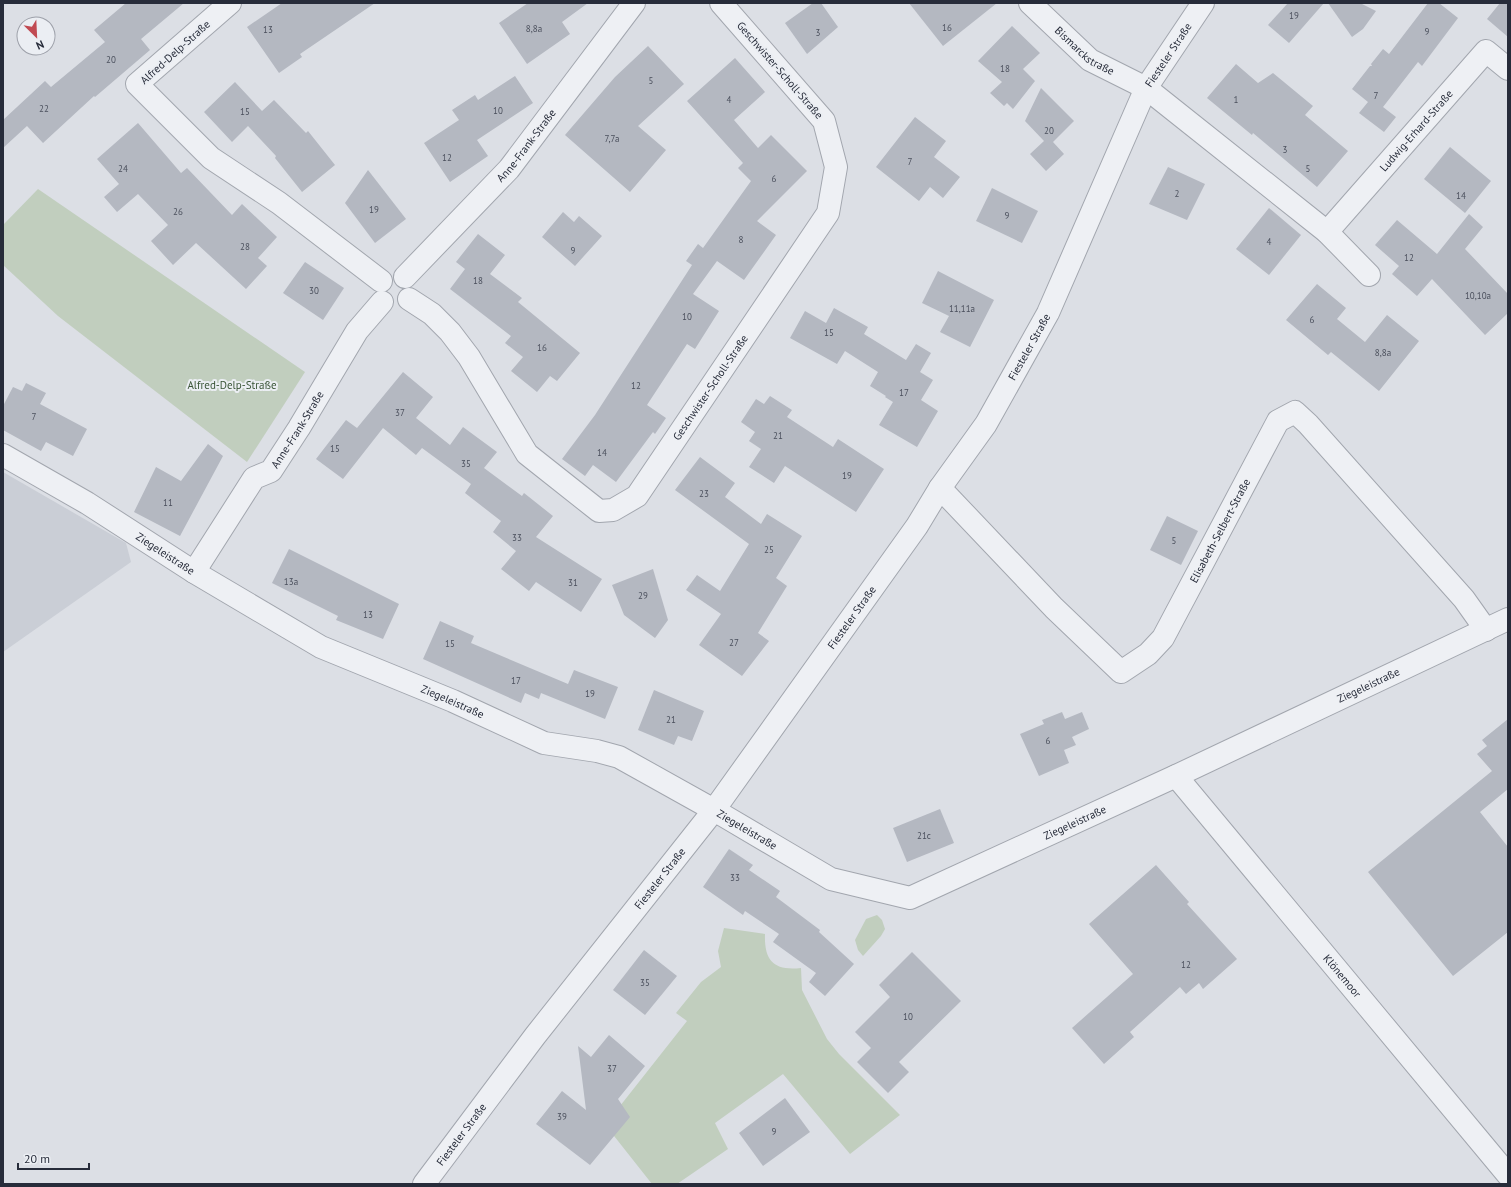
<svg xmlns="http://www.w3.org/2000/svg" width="1511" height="1187" font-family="'PT Sans',sans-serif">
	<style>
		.built { fill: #caced6 }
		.green { fill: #c1cebe }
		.building { fill: #b4b8c1 }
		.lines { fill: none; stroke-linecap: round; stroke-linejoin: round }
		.street-casing { stroke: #a2a6ae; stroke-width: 24 }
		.street { stroke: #eef0f4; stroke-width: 22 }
		.labels { text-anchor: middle; stroke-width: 4; stroke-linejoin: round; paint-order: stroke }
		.number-label { font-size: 9px; fill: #4a4f5c }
		.street-label { font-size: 11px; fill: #272c3a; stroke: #ebeef3 }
		.park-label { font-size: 11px; fill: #395436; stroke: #ebeef3 }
	</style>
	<rect width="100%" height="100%" fill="#dcdfe5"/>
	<!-- built -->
	<path class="built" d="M 3,472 L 126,543 L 131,562 L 3,652 Z"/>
	<!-- green -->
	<g class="green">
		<path d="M 38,189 L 305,372 L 247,462 L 58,316 L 3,265 L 3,225 Z"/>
		<path d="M 877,915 L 882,920 L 885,929 L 881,936 L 863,956 L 858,950 L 855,940 L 866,919 Z"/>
		<path d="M 724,928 L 765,934 C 764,961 774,971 801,968 L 802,990 L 827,1039 L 839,1054 L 900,1115 L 850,1154 L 783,1074 L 715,1123 L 728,1149 L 677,1184 L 652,1184 L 603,1122 L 620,1106 L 687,1021 L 676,1013 L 701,982 L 721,967 L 718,951 Z"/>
	</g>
	<!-- building -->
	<g class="building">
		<path d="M 126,3 L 184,3 L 141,39 L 150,50 L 95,97 L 94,96 L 43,143 L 27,126 L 3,148 L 3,120 L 45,81 L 51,87 L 105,42 L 94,30 Z"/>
		<path d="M 282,3 L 375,3 L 300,54 L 302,57 L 279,73 L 247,27 Z"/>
		<path d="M 528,3 L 588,3 L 562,22 L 570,34 L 527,64 L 499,23 Z"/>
		<path d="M 813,3 L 821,3 L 838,27 L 807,54 L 785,23 Z"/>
		<path d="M 909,3 L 997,3 L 943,46 Z"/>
		<path d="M 1288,3 L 1324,3 L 1289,43 L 1268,25 Z"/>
		<path d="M 1328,3 L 1360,3 L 1376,11 L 1363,29 L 1352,37 Z"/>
		<path d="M 1428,3 L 1439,3 L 1458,18 L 1422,66 L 1418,62 L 1383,107 L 1396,117 L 1384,132 L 1359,113 L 1368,102 L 1352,89 L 1370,66 L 1372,66 L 1371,64 L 1383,49 L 1389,54 Z"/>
		<path d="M 1500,3 L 1508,3 L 1508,37 L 1487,19 Z"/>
		<path d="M 1012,26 L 1040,53 L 1023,69 L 1035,81 L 1013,109 L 1007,103 L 1004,106 L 990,93 L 1002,82 L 978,61 Z"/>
		<path d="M 648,46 L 684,84 L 638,126 L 666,150 L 630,192 L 565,135 L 615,77 Z"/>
		<path d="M 735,58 L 765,92 L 734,120 L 758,148 L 771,135 L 807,171 L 757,221 L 776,235 L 744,280 L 717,261 L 693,294 L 719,311 L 695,349 L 687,344 L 647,405 L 666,418 L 655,434 L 653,432 L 616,482 L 593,465 L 585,476 L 562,459 L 595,415 L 692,265 L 686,261 L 698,244 L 703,248 L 751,181 L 738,168 L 743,163 L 687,101 Z"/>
		<path d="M 1236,64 L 1258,83 L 1273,73 L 1313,106 L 1305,115 L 1348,151 L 1317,187 L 1253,133 L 1252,135 L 1207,98 Z"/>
		<path d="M 515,76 L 533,103 L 477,140 L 488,156 L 450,182 L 424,143 L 459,120 L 452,110 L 475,95 L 478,100 Z"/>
		<path d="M 235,82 L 262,111 L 274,100 L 306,133 L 308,131 L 335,165 L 302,192 L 275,158 L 276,156 L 248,126 L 232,142 L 204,112 Z"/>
		<path d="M 1041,88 L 1074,121 L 1053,142 L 1064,154 L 1046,171 L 1030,154 L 1044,141 L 1025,121 Z"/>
		<path d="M 915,117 L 946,141 L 934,157 L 960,177 L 943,198 L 930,187 L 919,201 L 876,167 Z"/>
		<path d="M 138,123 L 181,173 L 187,168 L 232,215 L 242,204 L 277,237 L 258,258 L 267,266 L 246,289 L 196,243 L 173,265 L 151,241 L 168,225 L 138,194 L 117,212 L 104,197 L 119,184 L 97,159 Z"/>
		<path d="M 1450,147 L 1491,181 L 1465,213 L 1424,179 Z"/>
		<path d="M 1168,167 L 1205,184 L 1187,220 L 1149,204 Z"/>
		<path d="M 368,170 L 406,219 L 375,243 L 345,203 Z"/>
		<path d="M 992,188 L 1038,211 L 1022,243 L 976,221 Z"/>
		<path d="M 1269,208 L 1301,235 L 1269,275 L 1236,249 Z"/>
		<path d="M 563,212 L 574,222 L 579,216 L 602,236 L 575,266 L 542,237 Z"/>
		<path d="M 1469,214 L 1483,227 L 1465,249 L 1508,294 L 1508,313 L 1485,335 L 1432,279 L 1417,296 L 1392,274 L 1399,266 L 1375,245 L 1397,220 L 1437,254 Z"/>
		<path d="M 478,234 L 505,255 L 490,274 L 522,298 L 518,302 L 580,353 L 557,381 L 550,376 L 537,392 L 511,371 L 523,357 L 505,343 L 511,336 L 450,289 L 465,269 L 456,262 Z"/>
		<path d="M 305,262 L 344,288 L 323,320 L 283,293 Z"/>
		<path d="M 938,271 L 994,300 L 970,347 L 940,332 L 949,316 L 922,303 Z"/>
		<path d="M 1317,284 L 1346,308 L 1337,319 L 1365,342 L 1387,315 L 1419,341 L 1379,391 L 1331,352 L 1328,355 L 1286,320 Z"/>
		<path d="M 834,308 L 868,327 L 864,334 L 906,360 L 916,344 L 931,353 L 920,372 L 933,380 L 921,400 L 938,411 L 917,447 L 879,425 L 893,402 L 885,397 L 886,396 L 870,386 L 878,372 L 845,351 L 837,364 L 790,338 L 805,311 L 826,323 Z"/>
		<path d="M 403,372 L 433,397 L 416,418 L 450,445 L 463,427 L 497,452 L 484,468 L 522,496 L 524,493 L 553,516 L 536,537 L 602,579 L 581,612 L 536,582 L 529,591 L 501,569 L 516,551 L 493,532 L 501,521 L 465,493 L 471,484 L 422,448 L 416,455 L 383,428 L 343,479 L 316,459 L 346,420 L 357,428 Z"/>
		<path d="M 26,383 L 46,393 L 40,404 L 87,429 L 73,456 L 46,442 L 41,451 L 3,430 L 3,406 L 13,387 L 22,391 Z"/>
		<path d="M 770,396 L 792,410 L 787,417 L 833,447 L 838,439 L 884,469 L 856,512 L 785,466 L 774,483 L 749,467 L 761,449 L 749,441 L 755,432 L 741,422 L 756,399 L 764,404 Z"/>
		<path d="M 208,444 L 223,456 L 180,536 L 134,512 L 156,467 L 181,481 Z"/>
		<path d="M 700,457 L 735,483 L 725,497 L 761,524 L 767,514 L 802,536 L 776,578 L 787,586 L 758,633 L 769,641 L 742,676 L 699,645 L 721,614 L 686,590 L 697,575 L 720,591 L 749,544 L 675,490 Z"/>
		<path d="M 1167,516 L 1198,531 L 1181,565 L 1150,550 Z"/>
		<path d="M 289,549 L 399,604 L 383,639 L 336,620 L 338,616 L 272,583 Z"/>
		<path d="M 653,569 L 668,620 L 655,638 L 624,615 L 612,585 Z"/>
		<path d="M 440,621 L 474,636 L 471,643 L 568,684 L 574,670 L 618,687 L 605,719 L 541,693 L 539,699 L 525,693 L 521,703 L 423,659 Z"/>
		<path d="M 654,690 L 704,711 L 692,741 L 678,736 L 674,745 L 638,730 Z"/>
		<path d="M 1062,712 L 1065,719 L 1082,712 L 1089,729 L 1072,737 L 1076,745 L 1064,750 L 1069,763 L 1039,776 L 1020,734 L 1044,724 L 1042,720 Z"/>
		<path d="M 1508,719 L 1508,789 L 1480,812 L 1508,847 L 1508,932 L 1453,976 L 1368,872 L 1492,771 L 1477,754 L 1487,746 L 1482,740 Z"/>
		<path d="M 940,809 L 954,843 L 907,862 L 893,828 Z"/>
		<path d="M 729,849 L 753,865 L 749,870 L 780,891 L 776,897 L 820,930 L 819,932 L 854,964 L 825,996 L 809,982 L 816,973 L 773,942 L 779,934 L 745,911 L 743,915 L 703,887 Z"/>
		<path d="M 1156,865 L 1189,902 L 1187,904 L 1237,959 L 1203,989 L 1199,983 L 1186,994 L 1180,987 L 1130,1032 L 1134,1037 L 1104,1064 L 1072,1028 L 1133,974 L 1089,924 Z"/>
		<path d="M 644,950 L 677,976 L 645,1015 L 613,990 Z"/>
		<path d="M 912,952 L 961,1001 L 899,1062 L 909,1072 L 888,1093 L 857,1062 L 871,1048 L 855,1032 L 890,997 L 879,985 Z"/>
		<path d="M 609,1035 L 645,1066 L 618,1099 L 630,1117 L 590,1165 L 536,1124 L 562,1091 L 586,1110 L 578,1046 L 591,1057 Z"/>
		<path d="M 785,1098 L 810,1132 L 763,1166 L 739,1133 Z"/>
	</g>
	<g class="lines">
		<defs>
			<g id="street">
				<path d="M 230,3 L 137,84 L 211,158 L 279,203 L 381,281"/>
				<path id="s1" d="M 1030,3 L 1090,60 L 1146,88 L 1327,232 L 1369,275"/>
				<path id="s2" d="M 1327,232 L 1486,51 L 1508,69"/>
				<path id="s3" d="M 405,277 L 509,169 L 634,3"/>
				<path id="s4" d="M 409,299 L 432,314 L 450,332 L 469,357 L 527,454 L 599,511 L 613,510 L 637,496 L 828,213 L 836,167 L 824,121 L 721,3"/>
				<path id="s5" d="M 3,455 L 87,503 L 194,572 L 321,647 L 453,701 L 544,743 L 597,751 L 619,757 L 714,810 L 831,879 L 910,898 L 1176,776 L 1508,619"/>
				<path id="s6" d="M 940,488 L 1054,608 L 1121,672 L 1148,654 L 1163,638 L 1278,421 L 1295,412 L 1308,424 L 1464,599 L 1486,630"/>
				<path id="s7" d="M 194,572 L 254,478 L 271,471 L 299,428 L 357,331 L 382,302"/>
				<path id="s8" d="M 1176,776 L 1508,1175"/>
				<path id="s9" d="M 424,1184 L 535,1036 L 714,810 L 917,526 L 940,488 L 986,424 L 1048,313 L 1146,88 L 1203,3"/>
			</g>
		</defs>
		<!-- street casing -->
		<use href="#street" class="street-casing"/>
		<!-- street -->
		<use href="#street" class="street"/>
	</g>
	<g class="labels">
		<!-- number labels -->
		<g class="number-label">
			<text x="1294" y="19">19</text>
			<text x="947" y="31">16</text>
			<text x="534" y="32">8,8a</text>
			<text x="268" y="33">13</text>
			<text x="1427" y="35">9</text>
			<text x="818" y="36">3</text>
			<text x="111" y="63">20</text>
			<text x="1005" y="72">18</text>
			<text x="651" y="84">5</text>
			<text x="1376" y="99">7</text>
			<text x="729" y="103">4</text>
			<text x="1236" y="103">1</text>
			<text x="44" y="112">22</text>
			<text x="498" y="114">10</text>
			<text x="245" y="115">15</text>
			<text x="1049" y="134">20</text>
			<text x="612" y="142">7,7a</text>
			<text x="1285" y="153">3</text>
			<text x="447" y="161">12</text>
			<text x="910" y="165">7</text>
			<text x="123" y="172">24</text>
			<text x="1308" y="172">5</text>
			<text x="774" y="182">6</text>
			<text x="1177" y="197">2</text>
			<text x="1461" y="199">14</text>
			<text x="374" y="213">19</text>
			<text x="178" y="215">26</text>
			<text x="1007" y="219">9</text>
			<text x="741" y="243">8</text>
			<text x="1269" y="245">4</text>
			<text x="245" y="250">28</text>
			<text x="573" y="254">9</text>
			<text x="1409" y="261">12</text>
			<text x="478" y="284">18</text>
			<text x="314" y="294">30</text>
			<text x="1478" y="299">10,10a</text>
			<text x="962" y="312">11,11a</text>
			<text x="687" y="320">10</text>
			<text x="1312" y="323">6</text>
			<text x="829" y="336">15</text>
			<text x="542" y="351">16</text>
			<text x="1383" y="356">8,8a</text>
			<text x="636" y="389">12</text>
			<text x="904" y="396">17</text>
			<text x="400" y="416">37</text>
			<text x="34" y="420">7</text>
			<text x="778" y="439">21</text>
			<text x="335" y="452">15</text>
			<text x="602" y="456">14</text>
			<text x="466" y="467">35</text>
			<text x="847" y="479">19</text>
			<text x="704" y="497">23</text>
			<text x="168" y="506">11</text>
			<text x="517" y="541">33</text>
			<text x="1174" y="544">5</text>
			<text x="769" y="553">25</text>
			<text x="291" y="585">13a</text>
			<text x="573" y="586">31</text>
			<text x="643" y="599">29</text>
			<text x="368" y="618">13</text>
			<text x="734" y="646">27</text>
			<text x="450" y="647">15</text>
			<text x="516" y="684">17</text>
			<text x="590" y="697">19</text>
			<text x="671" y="723">21</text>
			<text x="1048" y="744">6</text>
			<text x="924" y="839">21c</text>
			<text x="735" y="881">33</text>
			<text x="1186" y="968">12</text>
			<text x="645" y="986">35</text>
			<text x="908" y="1020">10</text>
			<text x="612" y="1072">37</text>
			<text x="562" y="1120">39</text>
			<text x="774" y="1135">9</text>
		</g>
		<!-- street labels -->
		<g class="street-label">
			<text dy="4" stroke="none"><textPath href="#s1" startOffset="73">Bismarckstraße</textPath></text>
			<text transform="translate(175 52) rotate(-42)" y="4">Alfred-Delp-Straße</text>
			<text dy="4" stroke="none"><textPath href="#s9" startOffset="1358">Fiesteler Straße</textPath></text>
			<text transform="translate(780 70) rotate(49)" y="4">Geschwister-Scholl-Straße</text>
			<text dy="4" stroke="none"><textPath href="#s2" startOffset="135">Ludwig-Erhard-Straße</textPath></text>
			<text dy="4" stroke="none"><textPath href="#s3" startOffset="179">Anne-Frank-Straße</textPath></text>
			<text dy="4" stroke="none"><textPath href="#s9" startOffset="1034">Fiesteler Straße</textPath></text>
			<text dy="4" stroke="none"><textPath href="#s4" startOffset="462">Geschwister-Scholl-Straße</textPath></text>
			<text dy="4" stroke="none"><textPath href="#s7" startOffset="179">Anne-Frank-Straße</textPath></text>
			<text dy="4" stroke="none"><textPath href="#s6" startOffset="434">Elisabeth-Selbert-Straße</textPath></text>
			<text dy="4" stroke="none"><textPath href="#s5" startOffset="190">Ziegeleistraße</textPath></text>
			<text dy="4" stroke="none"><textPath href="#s9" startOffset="710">Fiesteler Straße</textPath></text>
			<text dy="4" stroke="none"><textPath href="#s5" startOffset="1522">Ziegeleistraße</textPath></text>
			<text dy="4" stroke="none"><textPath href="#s5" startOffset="514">Ziegeleistraße</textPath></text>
			<text dy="4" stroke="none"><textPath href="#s5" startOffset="1198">Ziegeleistraße</textPath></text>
			<text dy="4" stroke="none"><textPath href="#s5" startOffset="838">Ziegeleistraße</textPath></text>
			<text dy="4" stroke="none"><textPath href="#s9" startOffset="386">Fiesteler Straße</textPath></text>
			<text dy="4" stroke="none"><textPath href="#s8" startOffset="260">Klönemoor</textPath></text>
			<text dy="4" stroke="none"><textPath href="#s9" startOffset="62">Fiesteler Straße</textPath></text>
		</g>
		<!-- park labels -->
		<g class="park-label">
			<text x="232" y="389">Alfred-Delp-Straße</text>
		</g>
	</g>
	<!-- border -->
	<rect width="1511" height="1187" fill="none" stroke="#272c3a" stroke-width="8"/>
	<!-- north arrow -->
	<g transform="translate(36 36) rotate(156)"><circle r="19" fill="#ebeef3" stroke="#9da0a9"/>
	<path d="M0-3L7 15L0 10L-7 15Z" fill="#c14a52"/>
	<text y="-6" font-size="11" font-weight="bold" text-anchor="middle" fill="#272c3a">N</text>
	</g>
	<!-- scale -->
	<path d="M18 1163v6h71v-6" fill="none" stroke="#272c3a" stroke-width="2"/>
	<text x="24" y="1163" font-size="12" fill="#272c3a" stroke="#ebeef3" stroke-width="3" paint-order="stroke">20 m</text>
</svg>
